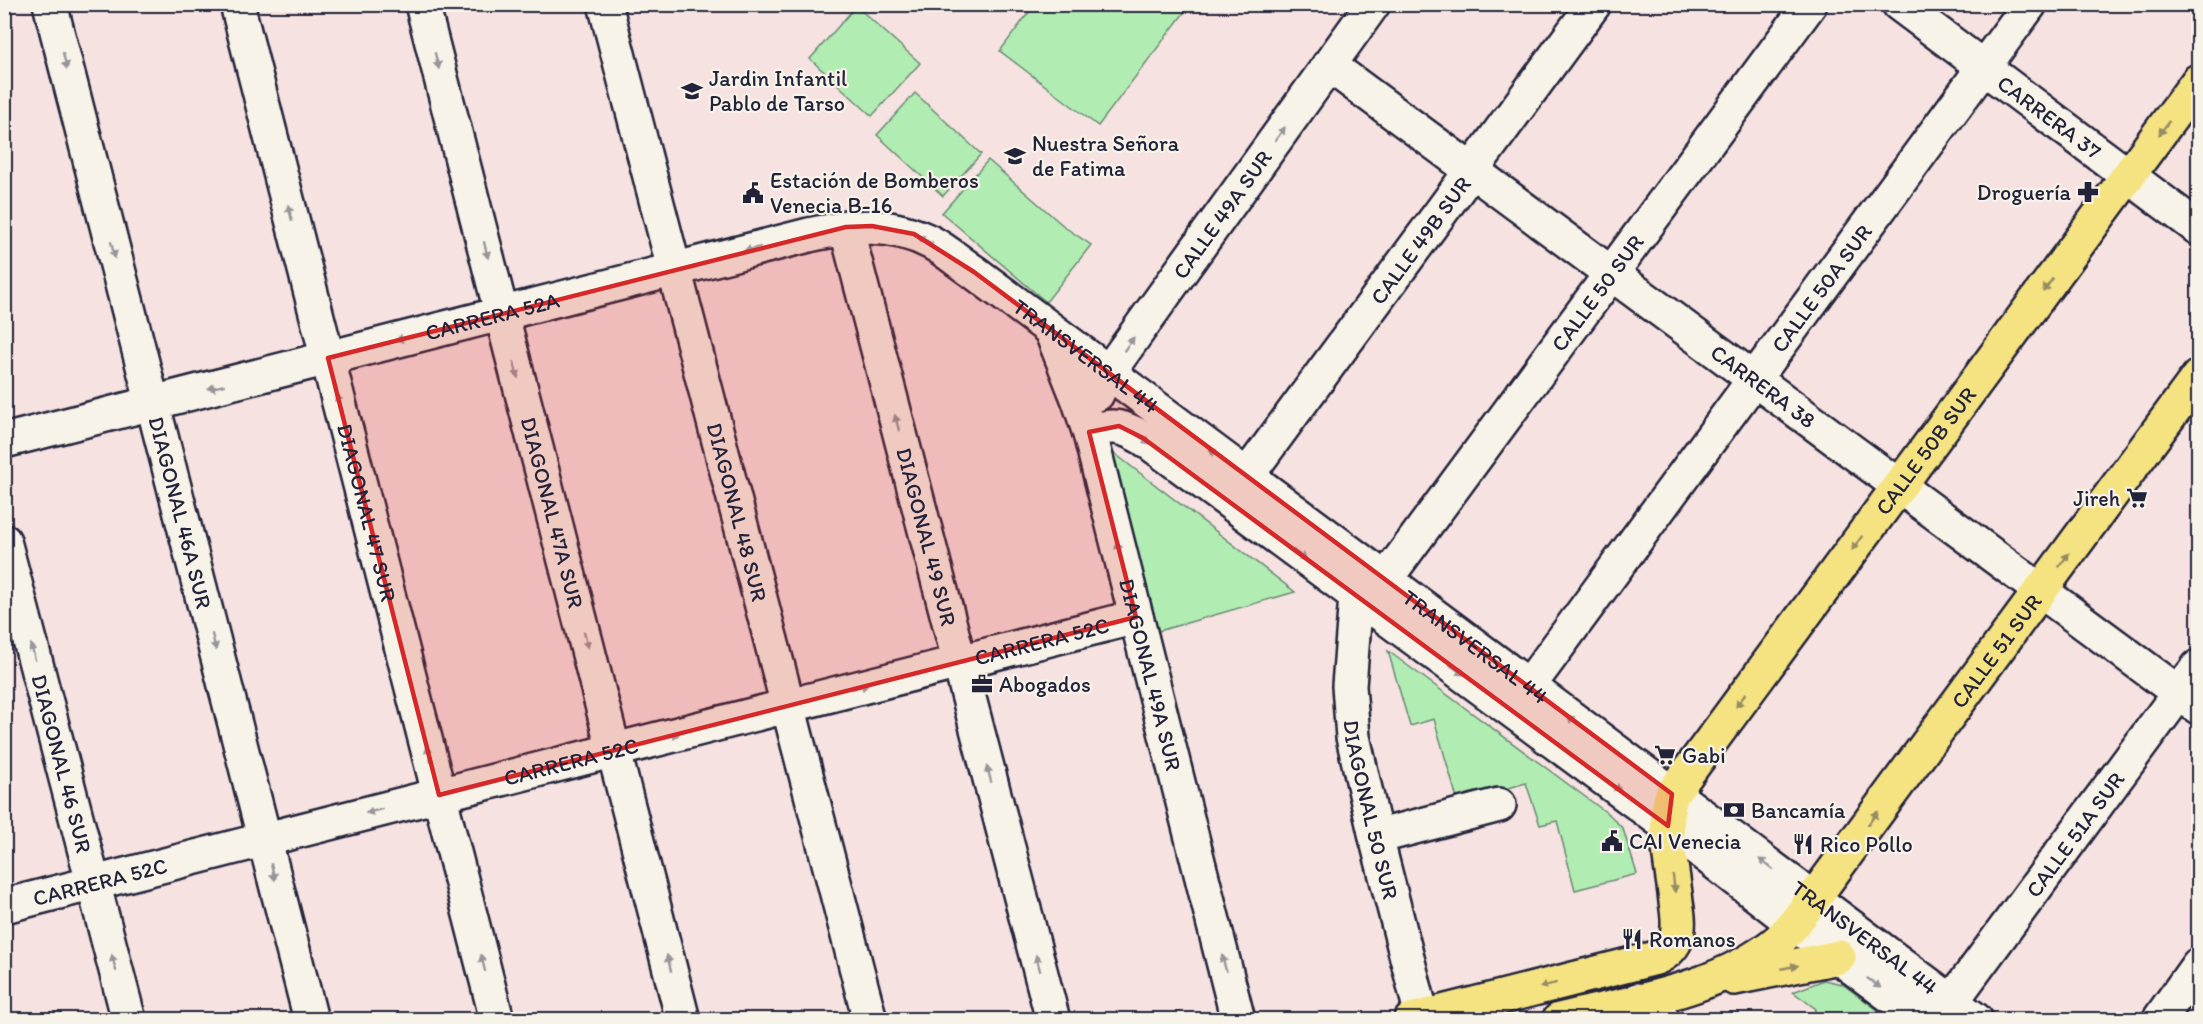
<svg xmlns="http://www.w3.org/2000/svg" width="2203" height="1024" font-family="Itim,sans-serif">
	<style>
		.green { fill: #b1edb2; stroke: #6a8876; stroke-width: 1.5 }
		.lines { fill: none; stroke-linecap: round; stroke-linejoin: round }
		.minor-casing { stroke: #22223b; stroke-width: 38 }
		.major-casing { stroke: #22223b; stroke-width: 38 }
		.minor { stroke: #f7f3e8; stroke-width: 33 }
		.major { stroke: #f5e382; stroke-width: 33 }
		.oneway { fill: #97959a }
		.oneway2 { fill: #968c62 }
		.marked { fill: #d62828; fill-opacity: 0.2; stroke: #d62828; stroke-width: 4.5; stroke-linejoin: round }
		.labels { text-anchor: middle; stroke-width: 4.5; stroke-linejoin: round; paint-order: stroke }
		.poi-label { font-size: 22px; fill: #22223b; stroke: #f7f3e8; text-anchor: start }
		.street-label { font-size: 22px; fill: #22223b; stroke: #f7f3e8 }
	</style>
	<rect width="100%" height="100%" fill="#f6e2e0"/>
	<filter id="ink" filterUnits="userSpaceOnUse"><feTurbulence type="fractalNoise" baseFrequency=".0167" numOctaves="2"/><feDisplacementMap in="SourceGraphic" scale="12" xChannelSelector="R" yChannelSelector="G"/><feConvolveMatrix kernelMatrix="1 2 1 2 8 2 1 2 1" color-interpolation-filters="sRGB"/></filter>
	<g filter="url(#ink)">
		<!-- green -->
		<g class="green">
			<path d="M 1035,4 L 1190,4 L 1190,5 L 1098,126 L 1000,51 Z"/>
			<path d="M 856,6 L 920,63 L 872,116 L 810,59 Z"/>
			<path d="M 915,93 L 981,154 L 943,196 L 877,135 Z"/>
			<path d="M 988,160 L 1066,228 L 1091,245 L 1046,302 L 942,213 Z"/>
			<path d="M 1106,447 L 1295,592 L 1155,632 Z"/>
			<path d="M 1388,651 L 1611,816 L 1623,829 L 1637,874 L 1575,890 L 1557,821 L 1540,825 L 1526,783 L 1458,802 L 1434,719 L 1410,726 Z"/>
			<path d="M 1824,980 L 1842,984 L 1890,1019 L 1814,1019 L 1811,1017 L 1816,1009 L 1793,992 Z"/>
		</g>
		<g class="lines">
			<defs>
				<g id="minor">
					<path id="s1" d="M 50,4 L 311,1020"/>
					<path id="s2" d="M 237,4 L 497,1020"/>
					<path id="s3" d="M 422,4 L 683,1020"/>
					<path id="s4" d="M 605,4 L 870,1020"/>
					<path id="s5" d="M 1899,4 L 2198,228"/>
					<path id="s6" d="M 1329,65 L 2198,707"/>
					<path id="s7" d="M 846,227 L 1053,1020"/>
					<path id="s8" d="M 1052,333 L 1079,401 L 1090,434 L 1238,1020"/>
					<path id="s9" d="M 1097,394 L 1101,385 L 1115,363 L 1373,4"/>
					<path d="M 1090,434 C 1110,422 1124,427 1143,438 L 1668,826 L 1794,924 L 1923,1020"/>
					<path id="s10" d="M 4,441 L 809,235 C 853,226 890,221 932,243 C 947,251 960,263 974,272 L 1976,1020"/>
					<path id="s11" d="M 1246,477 L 1594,4"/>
					<path id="s12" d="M 4,541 L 129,1020"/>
					<path id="s13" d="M 1385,580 L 1810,4"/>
					<path id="s14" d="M 1356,596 L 1349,686 L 1353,737 L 1376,837 L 1423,1020"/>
					<path id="s15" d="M 1528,687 L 2030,4"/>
					<path d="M 1376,837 L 1499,805"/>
					<path id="s16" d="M 4,906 L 1136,617"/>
					<path d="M 1637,1000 L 1663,1020"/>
					<path id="s17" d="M 1952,1001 L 2198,667"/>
					<path d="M 2159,1020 L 2198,965"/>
				</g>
				<g id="major">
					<path d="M 1734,978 L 1839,957"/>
					<path id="s18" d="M 1411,1020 L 1656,958 C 1665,954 1672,949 1676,939 C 1680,927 1678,914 1676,902 C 1673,870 1661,824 1672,794 L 2198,81"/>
					<path id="s19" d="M 1559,1020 C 1631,1002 1719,990 1778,941 C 1792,929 1802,913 1813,899 L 2198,377"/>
				</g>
			</defs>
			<!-- minor casing -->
			<use href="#minor" class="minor-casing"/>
			<!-- major casing -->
			<use href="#major" class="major-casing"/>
			<!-- minor -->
			<use href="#minor" class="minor"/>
			<!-- major -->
			<use href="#major" class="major"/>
		</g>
		<!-- one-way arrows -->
		<defs><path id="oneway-solid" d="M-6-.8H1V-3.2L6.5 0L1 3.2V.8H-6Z" transform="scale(1.5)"/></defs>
		<g class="oneway">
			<use href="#oneway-solid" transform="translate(65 61) rotate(76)"/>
			<use href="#oneway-solid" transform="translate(437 61) rotate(76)"/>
			<use href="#oneway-solid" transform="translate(1280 134) rotate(-54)"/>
			<use href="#oneway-solid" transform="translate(290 213) rotate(-104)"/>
			<use href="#oneway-solid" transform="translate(925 240) rotate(-154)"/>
			<use href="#oneway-solid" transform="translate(752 249) rotate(166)"/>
			<use href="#oneway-solid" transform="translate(113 250) rotate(76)"/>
			<use href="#oneway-solid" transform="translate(486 250) rotate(76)"/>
			<use href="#oneway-solid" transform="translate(404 338) rotate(166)"/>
			<use href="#oneway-solid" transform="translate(1129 344) rotate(-54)"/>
			<use href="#oneway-solid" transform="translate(516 370) rotate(76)"/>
			<use href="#oneway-solid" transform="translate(216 387) rotate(166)"/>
			<use href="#oneway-solid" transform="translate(339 402) rotate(-104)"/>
			<use href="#oneway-solid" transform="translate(897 423) rotate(-105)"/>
			<use href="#oneway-solid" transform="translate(1143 439) rotate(34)"/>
			<use href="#oneway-solid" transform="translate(1216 454) rotate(-143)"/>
			<use href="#oneway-solid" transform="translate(1119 550) rotate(-104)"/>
			<use href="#oneway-solid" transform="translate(1300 555) rotate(37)"/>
			<use href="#oneway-solid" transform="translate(586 640) rotate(76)"/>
			<use href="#oneway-solid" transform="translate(214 642) rotate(76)"/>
			<use href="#oneway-solid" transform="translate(33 652) rotate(-105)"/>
			<use href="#oneway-solid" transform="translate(1457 670) rotate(36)"/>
			<use href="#oneway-solid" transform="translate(860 687) rotate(-14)"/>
			<use href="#oneway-solid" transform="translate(1574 721) rotate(-143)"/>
			<use href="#oneway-solid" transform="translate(671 736) rotate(-14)"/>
			<use href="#oneway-solid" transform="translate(429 754) rotate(-104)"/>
			<use href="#oneway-solid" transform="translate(989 774) rotate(-105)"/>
			<use href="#oneway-solid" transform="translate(1614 786) rotate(36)"/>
			<use href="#oneway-solid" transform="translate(374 811) rotate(166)"/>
			<use href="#oneway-solid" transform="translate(1766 864) rotate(-143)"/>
			<use href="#oneway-solid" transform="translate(273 872) rotate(76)"/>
			<use href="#oneway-solid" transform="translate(114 963) rotate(-105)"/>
			<use href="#oneway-solid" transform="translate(483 963) rotate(-104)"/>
			<use href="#oneway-solid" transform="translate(669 963) rotate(-104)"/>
			<use href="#oneway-solid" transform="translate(1038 963) rotate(-105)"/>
			<use href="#oneway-solid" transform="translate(1224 963) rotate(-104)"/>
			<use href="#oneway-solid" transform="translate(1874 983) rotate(36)"/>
		</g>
		<g class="oneway2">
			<use href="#oneway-solid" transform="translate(2164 128) rotate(126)"/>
			<use href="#oneway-solid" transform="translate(2048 285) rotate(126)"/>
			<use href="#oneway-solid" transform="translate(1857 543) rotate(126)"/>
			<use href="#oneway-solid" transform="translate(2064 560) rotate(-54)"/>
			<use href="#oneway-solid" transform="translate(1741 700) rotate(126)"/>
			<use href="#oneway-solid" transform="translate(1873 818) rotate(-53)"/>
			<use href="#oneway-solid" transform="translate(1674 884) rotate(83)"/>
			<use href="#oneway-solid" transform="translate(1790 967) rotate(-11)"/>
			<use href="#oneway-solid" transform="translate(1548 985) rotate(166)"/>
		</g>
	</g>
	<!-- marked area -->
	<path class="marked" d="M 872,226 L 914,234 L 974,272 L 1672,794 L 1668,826 L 1143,438 L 1119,426 L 1089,432 L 1136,617 L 439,795 L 328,358 L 846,227 Z"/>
	<!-- icons -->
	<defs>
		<symbol id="school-bare" viewBox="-9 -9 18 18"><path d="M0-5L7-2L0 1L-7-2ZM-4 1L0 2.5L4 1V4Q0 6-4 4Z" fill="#22223b" stroke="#f7f3e8" stroke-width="2.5" paint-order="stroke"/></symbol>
		<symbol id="pharmacy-bare" viewBox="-9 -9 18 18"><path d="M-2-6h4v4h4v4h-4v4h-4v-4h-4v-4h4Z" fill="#22223b" stroke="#f7f3e8" stroke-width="2.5" paint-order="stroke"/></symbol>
		<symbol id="civic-bare" viewBox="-9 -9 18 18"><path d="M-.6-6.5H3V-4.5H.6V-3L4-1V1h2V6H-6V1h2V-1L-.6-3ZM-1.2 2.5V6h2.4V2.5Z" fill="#22223b" stroke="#f7f3e8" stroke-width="2.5" paint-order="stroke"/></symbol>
		<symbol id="supermarket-bare" viewBox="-9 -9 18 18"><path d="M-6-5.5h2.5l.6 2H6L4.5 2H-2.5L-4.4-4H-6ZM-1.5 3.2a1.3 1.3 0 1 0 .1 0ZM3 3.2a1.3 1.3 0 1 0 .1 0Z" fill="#22223b" stroke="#f7f3e8" stroke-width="2.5" paint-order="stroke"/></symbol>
		<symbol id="office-bare" viewBox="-9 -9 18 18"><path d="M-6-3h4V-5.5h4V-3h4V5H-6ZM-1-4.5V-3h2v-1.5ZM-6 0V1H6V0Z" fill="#22223b" stroke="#f7f3e8" stroke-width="2.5" paint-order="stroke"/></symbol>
		<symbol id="bank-bare" viewBox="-9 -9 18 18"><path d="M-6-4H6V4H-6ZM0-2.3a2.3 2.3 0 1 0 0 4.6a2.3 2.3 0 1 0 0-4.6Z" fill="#22223b" stroke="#f7f3e8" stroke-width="2.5" paint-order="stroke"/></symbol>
		<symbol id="restaurant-bare" viewBox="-9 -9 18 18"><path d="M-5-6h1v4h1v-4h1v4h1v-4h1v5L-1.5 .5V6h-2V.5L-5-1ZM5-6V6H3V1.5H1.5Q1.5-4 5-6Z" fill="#22223b" stroke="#f7f3e8" stroke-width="2.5" paint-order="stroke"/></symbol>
	</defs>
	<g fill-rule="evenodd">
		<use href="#school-bare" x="677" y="76" width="30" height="30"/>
		<use href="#school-bare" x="1000" y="141" width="30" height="30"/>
		<use href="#pharmacy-bare" x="2073" y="177" width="30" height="30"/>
		<use href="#civic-bare" x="738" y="178" width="30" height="30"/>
		<use href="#supermarket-bare" x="2122" y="483" width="30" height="30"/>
		<use href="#office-bare" x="967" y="669" width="30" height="30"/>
		<use href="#supermarket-bare" x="1650" y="740" width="30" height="30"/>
		<use href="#bank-bare" x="1719" y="795" width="30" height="30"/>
		<use href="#civic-bare" x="1597" y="826" width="30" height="30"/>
		<use href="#restaurant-bare" x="1788" y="829" width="30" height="30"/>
		<use href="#restaurant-bare" x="1617" y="924" width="30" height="30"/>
	</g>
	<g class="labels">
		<!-- poi labels -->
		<g class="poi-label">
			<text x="709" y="86">Jardin Infantil<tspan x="709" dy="25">Pablo de Tarso</tspan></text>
			<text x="1032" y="151">Nuestra Señora<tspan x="1032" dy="25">de Fatima</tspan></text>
			<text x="770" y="188">Estación de Bomberos<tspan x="770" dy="25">Venecia B-16</tspan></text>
			<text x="2071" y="200" text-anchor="end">Droguería</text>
			<text x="2120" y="506" text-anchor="end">Jireh</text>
			<text x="999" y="692">Abogados</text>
			<text x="1682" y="763">Gabi</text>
			<text x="1751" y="818">Bancamía</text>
			<text x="1629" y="849">CAI Venecia</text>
			<text x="1820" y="852">Rico Pollo</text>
			<text x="1649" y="947">Romanos</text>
		</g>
		<!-- street labels -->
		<g class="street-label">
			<text dy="8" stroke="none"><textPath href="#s5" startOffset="188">CARRERA 37</textPath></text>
			<text dy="8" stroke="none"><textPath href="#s9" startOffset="219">CALLE 49A SUR</textPath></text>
			<text dy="8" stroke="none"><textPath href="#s11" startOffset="294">CALLE 49B SUR</textPath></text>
			<text dy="8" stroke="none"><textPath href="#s15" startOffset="495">CALLE 50A SUR</textPath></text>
			<text dy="8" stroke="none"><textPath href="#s13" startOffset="357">CALLE 50 SUR</textPath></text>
			<text dy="8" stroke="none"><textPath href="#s10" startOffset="504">CARRERA 52A</textPath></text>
			<text dy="8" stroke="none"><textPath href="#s10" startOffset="1148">TRANSVERSAL 44</textPath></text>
			<text dy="8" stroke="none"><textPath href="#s6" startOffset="540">CARRERA 38</textPath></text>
			<text dy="8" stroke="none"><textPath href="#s18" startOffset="854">CALLE 50B SUR</textPath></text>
			<text dy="8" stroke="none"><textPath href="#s1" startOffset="525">DIAGONAL 46A SUR</textPath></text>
			<text dy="8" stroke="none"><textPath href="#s2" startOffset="525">DIAGONAL 47 SUR</textPath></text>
			<text dy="8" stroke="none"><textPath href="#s3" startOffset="525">DIAGONAL 47A SUR</textPath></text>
			<text dy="8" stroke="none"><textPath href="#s4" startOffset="525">DIAGONAL 48 SUR</textPath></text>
			<text dy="8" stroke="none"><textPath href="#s7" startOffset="320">DIAGONAL 49 SUR</textPath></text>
			<text dy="8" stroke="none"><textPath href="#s16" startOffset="1071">CARRERA 52C</textPath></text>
			<text dy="8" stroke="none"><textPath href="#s10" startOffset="1634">TRANSVERSAL 44</textPath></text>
			<text dy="8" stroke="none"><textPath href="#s19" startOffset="598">CALLE 51 SUR</textPath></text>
			<text dy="8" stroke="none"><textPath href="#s8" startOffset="356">DIAGONAL 49A SUR</textPath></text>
			<text dy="8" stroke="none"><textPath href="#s16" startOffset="585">CARRERA 52C</textPath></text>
			<text dy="8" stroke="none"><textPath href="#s12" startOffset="230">DIAGONAL 46 SUR</textPath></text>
			<text dy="8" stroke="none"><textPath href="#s14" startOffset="216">DIAGONAL 50 SUR</textPath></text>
			<text dy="8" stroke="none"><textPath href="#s17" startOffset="207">CALLE 51A SUR</textPath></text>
			<text dy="8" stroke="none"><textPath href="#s16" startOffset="99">CARRERA 52C</textPath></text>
			<text dy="8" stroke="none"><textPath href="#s10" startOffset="2120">TRANSVERSAL 44</textPath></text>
		</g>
	</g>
	<!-- margin -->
	<rect width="2203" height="1024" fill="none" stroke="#f7f3e8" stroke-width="24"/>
	<rect x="12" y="12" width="2179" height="1000" fill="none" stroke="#22223b" stroke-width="2" filter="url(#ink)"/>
</svg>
